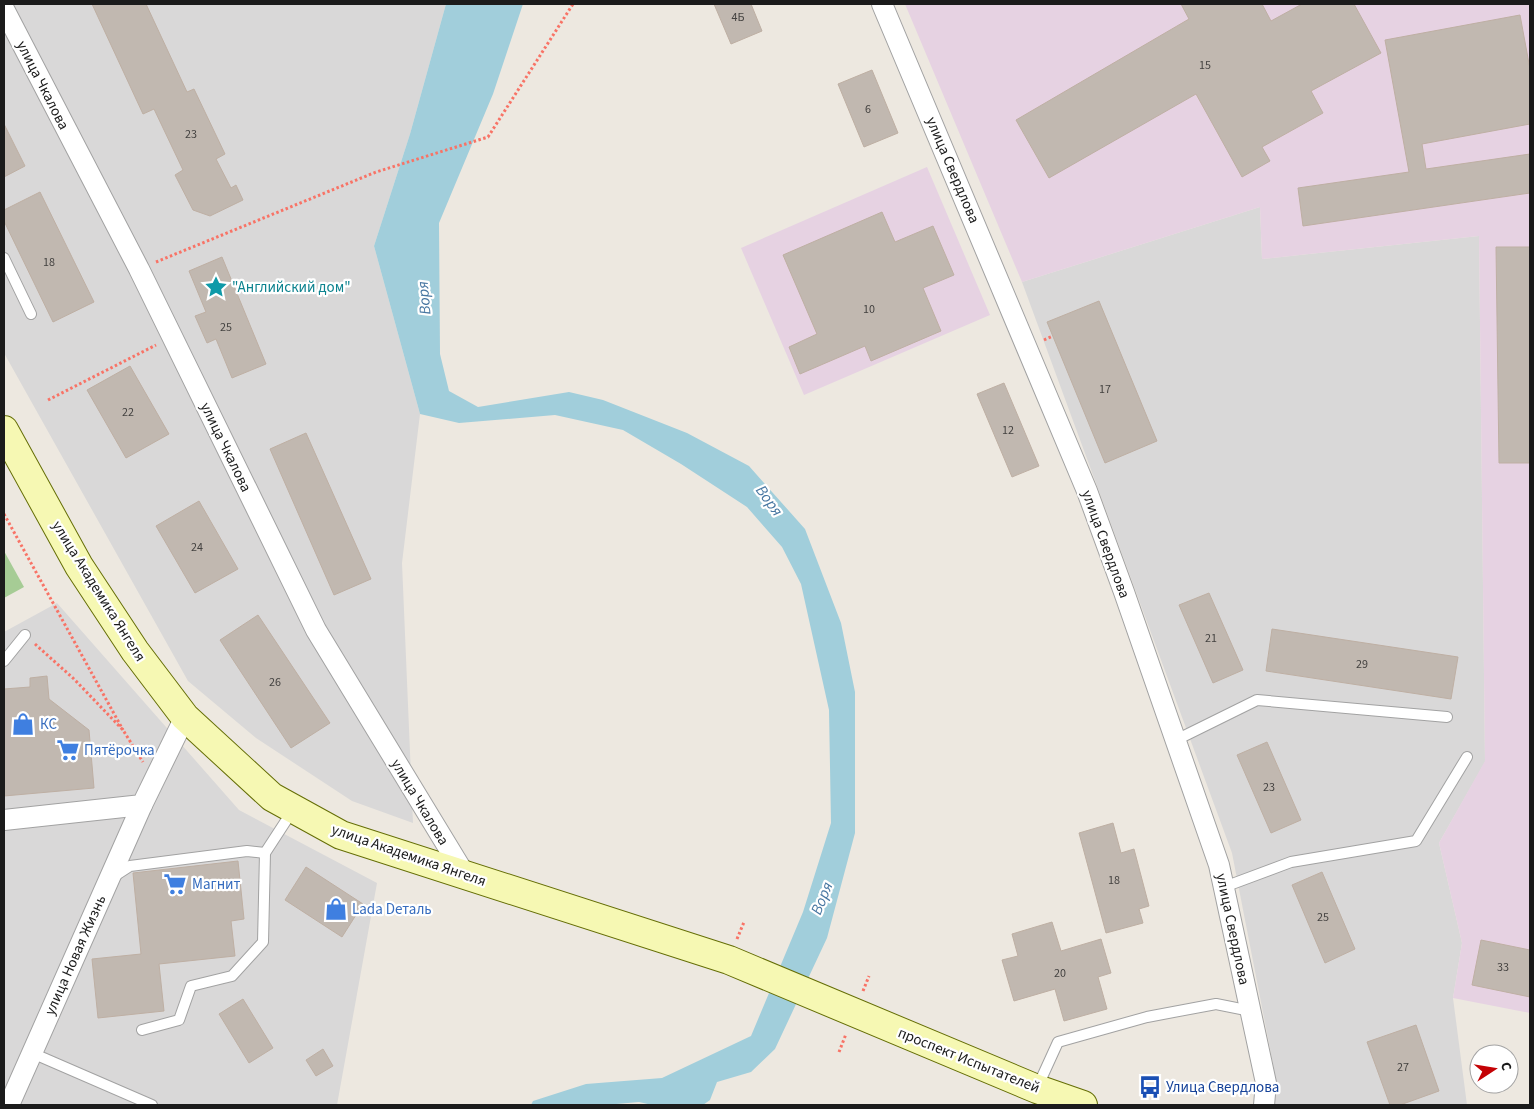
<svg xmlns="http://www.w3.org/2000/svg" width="1534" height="1109" font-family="'Source Sans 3',sans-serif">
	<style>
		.residential { fill: #d9d8d8 }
		.industrial { fill: #e6d2e2 }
		.forest { fill: #a6cc95 }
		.water { fill: #a1cedb }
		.building { fill: #c1b8b0; stroke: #beafa3 }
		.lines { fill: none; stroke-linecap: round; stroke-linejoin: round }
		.lane-casing { stroke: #a2a2a2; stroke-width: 12 }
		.street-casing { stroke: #a2a2a2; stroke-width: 22 }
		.secondary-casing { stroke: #656e06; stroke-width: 30 }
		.path { stroke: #f87366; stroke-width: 3; stroke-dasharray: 2.5 2.5; stroke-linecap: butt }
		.lane { stroke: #fff; stroke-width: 10 }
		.street { stroke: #fff; stroke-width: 20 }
		.secondary { stroke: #f6f8b3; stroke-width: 28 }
		.labels { text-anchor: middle; stroke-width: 4.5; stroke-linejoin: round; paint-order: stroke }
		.number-label { font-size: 12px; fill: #444240 }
		.street-label { font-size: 15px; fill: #1b1b1b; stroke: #fff }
		.culture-label { font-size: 15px; fill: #0d838f; stroke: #fff; text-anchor: start }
		.shop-label { font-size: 15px; fill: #366cbe; stroke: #fff; text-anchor: start }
		.transit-label { font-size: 15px; fill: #164399; stroke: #fff; text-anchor: start }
		.water-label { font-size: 16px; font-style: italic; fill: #4776a1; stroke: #fff }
	</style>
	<rect width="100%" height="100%" fill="#ede8e0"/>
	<!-- residential -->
	<g class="residential">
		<path d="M 4,4 L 446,4 L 410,134 L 374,246 L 420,414 L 402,563 L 413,823 L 352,801 L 256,738 L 188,681 L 4,353 Z"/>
		<path d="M 1260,207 L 1262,259 L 1479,236 L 1485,762 L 1439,843 L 1462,943 L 1453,998 L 1467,1105 L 1275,1105 L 1274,1069 L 1232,853 L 1022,282 Z"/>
		<path d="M 57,603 L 239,810 L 377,883 L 337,1105 L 4,1105 L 4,632 Z"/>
	</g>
	<!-- industrial -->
	<g class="industrial">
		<path d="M 905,4 L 1530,4 L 1530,1013 L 1453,998 L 1462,943 L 1439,843 L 1485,761 L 1479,236 L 1262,259 L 1260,207 L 1022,282 Z"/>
		<path d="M 927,167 L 990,315 L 804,395 L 741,248 Z"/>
	</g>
	<!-- forest -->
	<path class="forest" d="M 4,551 L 24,587 L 4,598 Z"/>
	<!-- water -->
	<path class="water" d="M 446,4 L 523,4 L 493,94 L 439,223 L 440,354 L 449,391 L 478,407 L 569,392 L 603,400 L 687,433 L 749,466 L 805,529 L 841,623 L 855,692 L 855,833 L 827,938 L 775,1049 L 751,1072 L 717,1082 L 710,1100 L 703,1105 L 652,1105 L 639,1102 L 605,1105 L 531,1105 L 533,1101 L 586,1084 L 662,1078 L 751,1036 L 803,912 L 831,823 L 829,710 L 801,584 L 782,547 L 747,507 L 681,464 L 623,430 L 555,415 L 459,423 L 420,414 L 374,246 L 410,134 Z"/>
	<!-- building -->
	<g class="building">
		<path d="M 92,4 L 146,4 L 187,92 L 194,89 L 225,154 L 216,159 L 231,188 L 236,185 L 243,200 L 210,216 L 193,210 L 175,175 L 183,170 L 154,109 L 143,114 Z"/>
		<path d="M 714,4 L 751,4 L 762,31 L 731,44 Z"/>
		<path d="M 1181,4 L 1262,4 L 1271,21 L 1302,4 L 1354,4 L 1381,53 L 1311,91 L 1323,113 L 1262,147 L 1270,161 L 1242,177 L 1196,94 L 1049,178 L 1016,120 L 1189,19 Z"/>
		<path d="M 1520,15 L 1530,69 L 1530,124 L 1422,144 L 1426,169 L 1530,154 L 1530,193 L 1303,226 L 1298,188 L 1409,172 L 1385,40 Z"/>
		<path d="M 872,70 L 898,133 L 864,147 L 838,84 Z"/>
		<path d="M 4,124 L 25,166 L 4,177 Z"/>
		<path d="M 40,192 L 94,302 L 53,322 L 4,221 L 4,210 Z"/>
		<path d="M 882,212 L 895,242 L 933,226 L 954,275 L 923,288 L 941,331 L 871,361 L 865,346 L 800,374 L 789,347 L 817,334 L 783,255 Z"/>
		<path d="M 1496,247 L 1530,247 L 1530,463 L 1499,463 Z"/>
		<path d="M 222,257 L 266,364 L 232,378 L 216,339 L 207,343 L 195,316 L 206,312 L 189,271 Z"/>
		<path d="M 1099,301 L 1157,441 L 1105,463 L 1047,322 Z"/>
		<path d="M 130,366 L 169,434 L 126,458 L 87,390 Z"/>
		<path d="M 1004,383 L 1039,466 L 1012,477 L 977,394 Z"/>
		<path d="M 306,433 L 371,579 L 334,595 L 270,449 Z"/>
		<path d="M 199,501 L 238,569 L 195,593 L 156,526 Z"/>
		<path d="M 1209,593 L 1243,670 L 1213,683 L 1179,605 Z"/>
		<path d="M 258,615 L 330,723 L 291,748 L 220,640 Z"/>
		<path d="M 1272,629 L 1458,657 L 1451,699 L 1266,671 Z"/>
		<path d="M 47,676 L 49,699 L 89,730 L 94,788 L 4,796 L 4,689 L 30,687 L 30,678 Z"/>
		<path d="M 1267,742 L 1301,820 L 1271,833 L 1237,755 Z"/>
		<path d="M 1113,823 L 1121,853 L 1134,849 L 1149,906 L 1139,909 L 1143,923 L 1106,933 L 1079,833 Z"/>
		<path d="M 238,861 L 244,919 L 231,921 L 235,956 L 159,964 L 164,1011 L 98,1018 L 92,959 L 141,954 L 133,873 Z"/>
		<path d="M 306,867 L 363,904 L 342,937 L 285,900 Z"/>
		<path d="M 1322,872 L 1355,949 L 1325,963 L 1292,885 Z"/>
		<path d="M 1052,922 L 1061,951 L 1101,939 L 1111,973 L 1098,977 L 1107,1009 L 1064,1021 L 1055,989 L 1014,1001 L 1002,960 L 1018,956 L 1012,934 Z"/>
		<path d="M 1481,940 L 1530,950 L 1530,997 L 1472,985 Z"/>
		<path d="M 243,999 L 273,1048 L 249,1063 L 219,1014 Z"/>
		<path d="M 1416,1025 L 1439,1091 L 1400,1105 L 1390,1105 L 1367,1042 Z"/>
		<path d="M 323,1049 L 333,1066 L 316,1076 L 306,1060 Z"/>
	</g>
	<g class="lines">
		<defs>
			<g id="lane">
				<path d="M 4,258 L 31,314"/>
				<path d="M 4,661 L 25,635"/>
				<path d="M 1176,740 L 1257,700 L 1447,717"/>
				<path d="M 113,877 L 130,866 L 247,851 L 265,853"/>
				<path d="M 1224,887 L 1291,862 L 1416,841 L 1467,757"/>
				<path d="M 142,1030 L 179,1020 L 191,986 L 232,976 L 263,942 L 265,853 L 293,810"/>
				<path d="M 32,1053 L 152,1105"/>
				<path d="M 1037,1088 L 1058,1042 L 1147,1017 L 1216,1004 L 1251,1011"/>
			</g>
			<g id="street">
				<path d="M 882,4 L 1087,491 L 1124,592 L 1219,865 L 1266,1083 L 1264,1105"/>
				<path d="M 4,9 L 139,269 L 316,630 L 465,875"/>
				<path d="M 4,820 L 142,805 L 185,717"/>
				<path d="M 9,1105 L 142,805"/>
			</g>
			<path id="secondary" d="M 4,430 L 79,566 L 135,651 L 185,717 L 272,797 L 341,835 L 729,960 L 1037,1089 L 1083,1105"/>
		</defs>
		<!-- lane casing -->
		<use href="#lane" class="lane-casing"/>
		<!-- street casing -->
		<use href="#street" class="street-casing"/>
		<!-- secondary casing -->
		<use href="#secondary" class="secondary-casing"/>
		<!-- path -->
		<g class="path">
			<path d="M 156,262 L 376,172 L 488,137 L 573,4"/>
			<path d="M 1044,340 L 1053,336"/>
			<path d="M 48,400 L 156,345"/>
			<path d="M 4,514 L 123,730"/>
			<path d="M 35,644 L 74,679 L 123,730 L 143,762"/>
			<path d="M 737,939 L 744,922"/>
			<path d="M 863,991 L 869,976"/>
			<path d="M 839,1052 L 846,1034"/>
		</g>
		<!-- lane -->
		<use href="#lane" class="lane"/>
		<!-- street -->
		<use href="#street" class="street"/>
		<!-- secondary -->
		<use href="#secondary" class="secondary"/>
	</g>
	<!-- icons -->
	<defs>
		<symbol id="sight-bare" viewBox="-9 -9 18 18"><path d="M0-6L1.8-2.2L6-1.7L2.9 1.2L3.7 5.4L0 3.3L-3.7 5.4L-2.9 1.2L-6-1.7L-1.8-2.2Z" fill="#0f9aa8" stroke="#fff" stroke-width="2.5" paint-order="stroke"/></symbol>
		<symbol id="shop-bare" viewBox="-9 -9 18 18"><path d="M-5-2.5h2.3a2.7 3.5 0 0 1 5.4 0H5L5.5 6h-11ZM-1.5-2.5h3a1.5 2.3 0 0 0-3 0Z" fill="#3f7fe0" stroke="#fff" stroke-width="2.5" paint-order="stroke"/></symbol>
		<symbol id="supermarket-bare" viewBox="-9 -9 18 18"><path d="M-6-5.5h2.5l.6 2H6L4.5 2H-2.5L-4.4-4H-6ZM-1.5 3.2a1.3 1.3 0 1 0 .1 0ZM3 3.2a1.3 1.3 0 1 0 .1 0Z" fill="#3f7fe0" stroke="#fff" stroke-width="2.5" paint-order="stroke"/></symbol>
		<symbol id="bus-bare" viewBox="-9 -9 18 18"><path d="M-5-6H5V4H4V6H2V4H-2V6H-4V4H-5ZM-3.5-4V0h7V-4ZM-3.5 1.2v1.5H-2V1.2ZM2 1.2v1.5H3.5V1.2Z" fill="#1a4fb4" stroke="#fff" stroke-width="2.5" paint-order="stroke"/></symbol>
	</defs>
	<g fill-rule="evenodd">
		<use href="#sight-bare" x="200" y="271" width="32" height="32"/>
		<use href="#shop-bare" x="7" y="708" width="32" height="32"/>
		<use href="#supermarket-bare" x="52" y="734" width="32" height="32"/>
		<use href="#supermarket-bare" x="159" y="868" width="32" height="32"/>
		<use href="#shop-bare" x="320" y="893" width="32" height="32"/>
		<use href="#bus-bare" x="1134" y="1071" width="32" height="32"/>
	</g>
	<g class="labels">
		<!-- number labels -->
		<g class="number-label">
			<text x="738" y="21">4Б</text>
			<text x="1205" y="69">15</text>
			<text x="868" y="113">6</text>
			<text x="191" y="138">23</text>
			<text x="49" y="266">18</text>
			<text x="869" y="313">10</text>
			<text x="226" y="331">25</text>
			<text x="1105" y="393">17</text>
			<text x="128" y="416">22</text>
			<text x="1008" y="434">12</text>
			<text x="197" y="551">24</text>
			<text x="1211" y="642">21</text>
			<text x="1362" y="668">29</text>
			<text x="275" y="686">26</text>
			<text x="1269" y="791">23</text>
			<text x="1114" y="884">18</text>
			<text x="1323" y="921">25</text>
			<text x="1503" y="971">33</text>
			<text x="1060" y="977">20</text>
			<text x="1403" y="1071">27</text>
		</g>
		<!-- street labels -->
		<g class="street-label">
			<text transform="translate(43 85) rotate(63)" y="5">улица Чкалова</text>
			<text transform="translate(953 170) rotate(67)" y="5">улица Свердлова</text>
			<text transform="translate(226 447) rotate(64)" y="5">улица Чкалова</text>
			<text transform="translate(1106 544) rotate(70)" y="5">улица Свердлова</text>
			<text transform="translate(99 591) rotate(58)" y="5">улица Академика Янгеля</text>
			<text transform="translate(420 802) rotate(59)" y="5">улица Чкалова</text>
			<text transform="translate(409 855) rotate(19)" y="5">улица Академика Янгеля</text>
			<text transform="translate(1233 929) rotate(78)" y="5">улица Свердлова</text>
			<text transform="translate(75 955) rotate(-66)" y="5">улица Новая Жизнь</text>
			<text transform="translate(969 1060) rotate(22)" y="5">проспект Испытателей</text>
		</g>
		<!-- culture labels -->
		<g class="culture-label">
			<text x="232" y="292">"Английский дом"</text>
		</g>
		<!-- shop labels -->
		<g class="shop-label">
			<text x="40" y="729">КС</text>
			<text x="84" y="755">Пятёрочка</text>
			<text x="192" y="889">Магнит</text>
			<text x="352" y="914">Lada Dеталь</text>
		</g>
		<!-- transit labels -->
		<g class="transit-label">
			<text x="1166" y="1092">Улица Свердлова</text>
		</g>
		<!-- water labels -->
		<g class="water-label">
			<text transform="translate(423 298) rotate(-95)" y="6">Воря</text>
			<text transform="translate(770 500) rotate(54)" y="6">Воря</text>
			<text transform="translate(821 898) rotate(-68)" y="6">Воря</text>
		</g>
	</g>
	<!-- border -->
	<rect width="1534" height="1109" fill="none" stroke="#1b1b1b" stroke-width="10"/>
	<!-- north arrow -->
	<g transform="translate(1494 1069) rotate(78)"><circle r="24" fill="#ffffff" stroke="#a4a4a4"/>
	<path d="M0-4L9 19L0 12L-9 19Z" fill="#c40205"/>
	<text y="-8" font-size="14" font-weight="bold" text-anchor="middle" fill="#1b1b1b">С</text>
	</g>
</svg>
